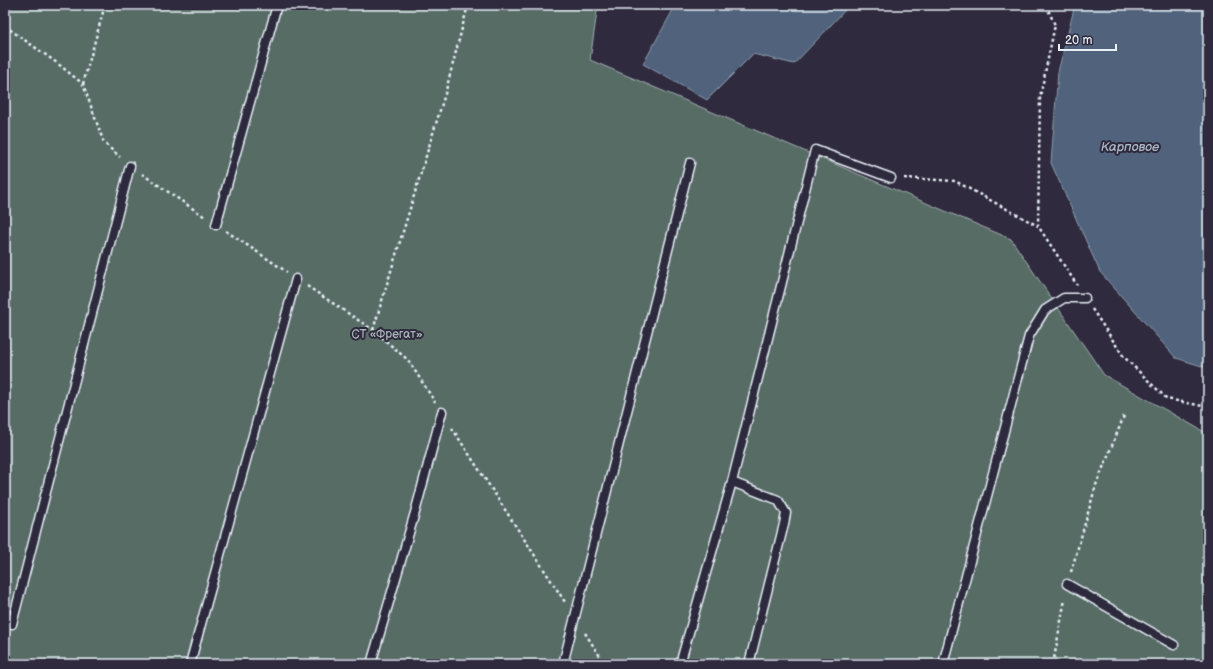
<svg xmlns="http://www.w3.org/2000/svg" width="1213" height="669" font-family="'Balsamiq Sans',sans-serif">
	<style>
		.green { fill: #586c66; stroke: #a0aeaf }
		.water { fill: #51647c; stroke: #8d9cae }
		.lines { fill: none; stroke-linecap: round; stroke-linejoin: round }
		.lane-casing { stroke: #e8f1f8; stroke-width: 11 }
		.path { stroke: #e8f1f8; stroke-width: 2.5; stroke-dasharray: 3 3; stroke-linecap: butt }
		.lane { stroke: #2f2a3d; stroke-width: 8 }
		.labels { text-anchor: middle; stroke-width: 4; stroke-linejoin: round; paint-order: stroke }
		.park-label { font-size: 12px; fill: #a7b5b6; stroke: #2f2a3d }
		.water-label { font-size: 13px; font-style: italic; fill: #acb9c6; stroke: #2f2a3d }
	</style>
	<rect width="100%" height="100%" fill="#2f2a3d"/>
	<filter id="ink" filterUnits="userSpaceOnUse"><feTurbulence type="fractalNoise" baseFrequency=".025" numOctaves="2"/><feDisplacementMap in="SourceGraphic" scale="8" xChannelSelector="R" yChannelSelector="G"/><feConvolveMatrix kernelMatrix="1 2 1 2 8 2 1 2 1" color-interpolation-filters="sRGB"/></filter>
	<g filter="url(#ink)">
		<!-- green -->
		<path class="green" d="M 5,5 L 598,5 L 590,60 L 1011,239 L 1104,375 L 1208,434 L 1208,664 L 5,664 Z"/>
		<!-- water -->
		<g class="water">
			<path d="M 674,5 L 850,5 L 794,64 L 753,54 L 707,100 L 643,64 L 673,10 Z"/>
			<path d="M 1075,5 L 1208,5 L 1208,368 L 1176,358 L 1100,272 L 1051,163 L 1058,72 Z"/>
		</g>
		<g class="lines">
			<defs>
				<g id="lane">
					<path d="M 216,225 L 277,5"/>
					<path d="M 732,482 L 778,500 L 786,513 L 784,524 L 749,664"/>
					<path d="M 1067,584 L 1174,645"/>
					<path d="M 12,624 L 130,166"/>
					<path d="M 190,664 L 296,279"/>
					<path d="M 371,664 L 416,509 L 442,412"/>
					<path d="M 563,664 L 690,163"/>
					<path d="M 680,664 L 732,482 L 815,150 L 891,178"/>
					<path d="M 943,664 L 1029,336 L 1045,310 L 1064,298 L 1085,298"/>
				</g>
			</defs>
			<!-- lane casing -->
			<use href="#lane" class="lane-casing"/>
			<!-- path -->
			<g class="path">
				<path d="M 1046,5 L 1055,25 L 1040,97 L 1038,226 L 1077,285"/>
				<path d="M 5,26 L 57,63 L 83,84 L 104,143 L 120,157"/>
				<path d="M 83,84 L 105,5"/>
				<path d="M 142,174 L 205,217"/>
				<path d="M 904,178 L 955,181 L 1038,226"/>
				<path d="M 226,231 L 287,272"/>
				<path d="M 307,286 L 373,330 L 408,360 L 435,402"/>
				<path d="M 1092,309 L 1124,357 L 1167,399 L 1208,407"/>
				<path d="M 373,330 L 445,94 L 468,5"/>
				<path d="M 452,428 L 565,602"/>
				<path d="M 1071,572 L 1096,485 L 1124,416"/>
				<path d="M 585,633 L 605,664"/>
				<path d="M 1053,664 L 1065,599"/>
			</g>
			<!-- lane -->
			<use href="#lane" class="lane"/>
		</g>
	</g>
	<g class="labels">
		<!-- park labels -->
		<g class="park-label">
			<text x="387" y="338">СТ «Фрегат»</text>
		</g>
		<!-- water labels -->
		<g class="water-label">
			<text x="1130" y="151">Карповое</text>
		</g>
	</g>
	<!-- margin -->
	<rect width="1213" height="669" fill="none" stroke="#2f2a3d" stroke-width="20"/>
	<rect x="10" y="10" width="1193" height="649" fill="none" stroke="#e8f1f8" stroke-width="1.5" filter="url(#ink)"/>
	<!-- scale -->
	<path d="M1059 44v6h57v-6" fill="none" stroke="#e8f1f8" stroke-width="2"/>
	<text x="1065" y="44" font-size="12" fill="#e8f1f8" stroke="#2f2a3d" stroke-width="3" paint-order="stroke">20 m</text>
</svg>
